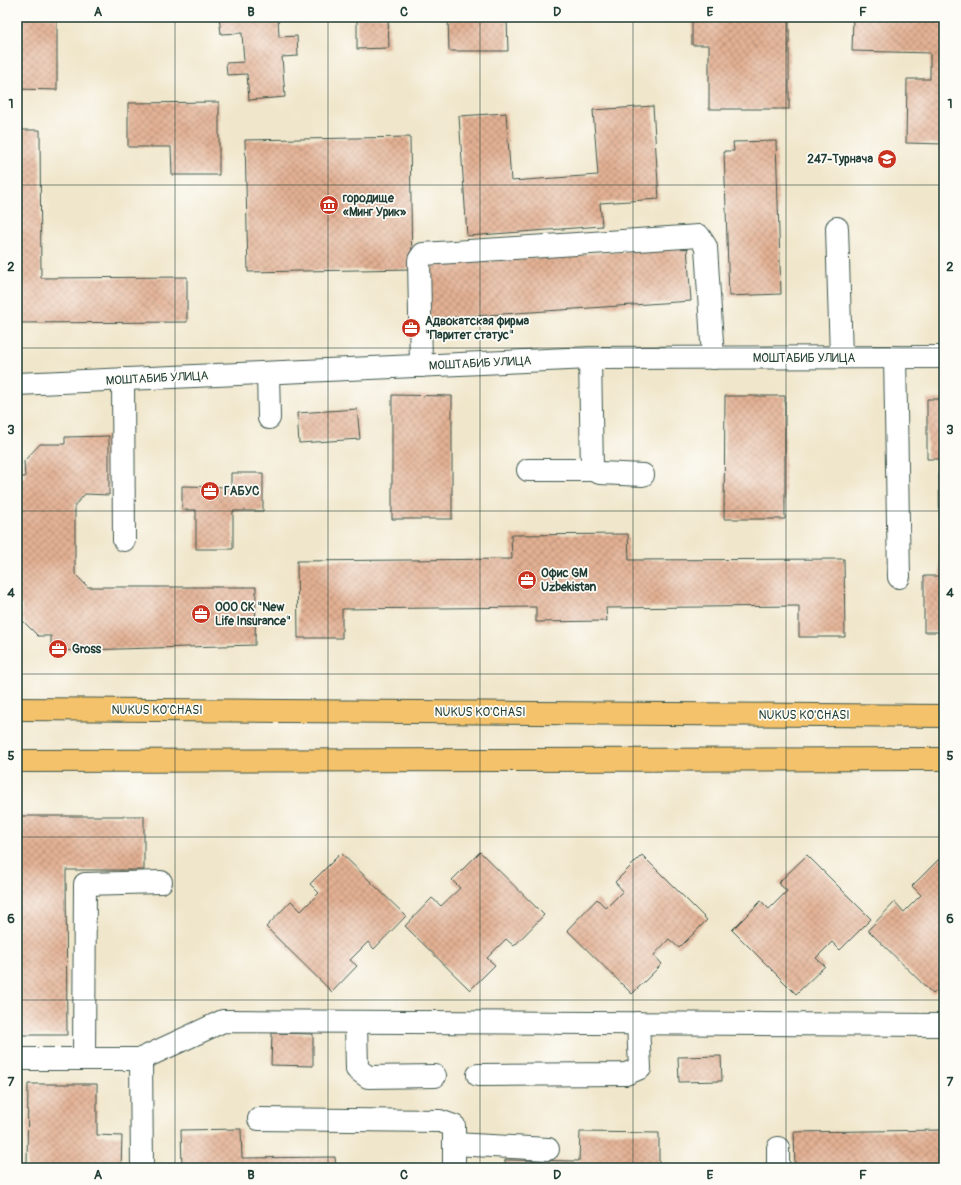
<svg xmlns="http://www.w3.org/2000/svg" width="961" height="1185" font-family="Pangolin,sans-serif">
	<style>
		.building { fill: url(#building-cross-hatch) }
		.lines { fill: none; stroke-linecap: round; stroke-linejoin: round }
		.minor-casing { stroke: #3e564b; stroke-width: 24 }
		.major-casing { stroke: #3e564b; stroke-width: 24 }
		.minor { stroke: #fff; stroke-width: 22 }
		.major { stroke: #f4c26a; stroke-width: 22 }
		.grid { fill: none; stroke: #1f3d34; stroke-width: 1; stroke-opacity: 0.55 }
		.labels { text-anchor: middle; stroke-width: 3.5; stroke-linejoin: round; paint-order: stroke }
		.poi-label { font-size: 12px; font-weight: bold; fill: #1f3d34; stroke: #fdfcf7; text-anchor: start }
		.street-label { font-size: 12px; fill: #1f3d34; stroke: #fdfcf7 }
		.neatline { fill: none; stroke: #1f3d34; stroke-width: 1.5 }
		.grid-label { font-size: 13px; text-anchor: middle; font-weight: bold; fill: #1f3d34 }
	</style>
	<defs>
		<pattern id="building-cross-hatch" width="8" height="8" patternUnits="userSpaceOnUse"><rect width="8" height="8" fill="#e3b093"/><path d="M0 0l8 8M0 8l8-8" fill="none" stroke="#b79079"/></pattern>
	</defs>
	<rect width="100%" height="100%" fill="#fdfcf7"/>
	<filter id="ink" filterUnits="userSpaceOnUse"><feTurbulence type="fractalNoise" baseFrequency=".025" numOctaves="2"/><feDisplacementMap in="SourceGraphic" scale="8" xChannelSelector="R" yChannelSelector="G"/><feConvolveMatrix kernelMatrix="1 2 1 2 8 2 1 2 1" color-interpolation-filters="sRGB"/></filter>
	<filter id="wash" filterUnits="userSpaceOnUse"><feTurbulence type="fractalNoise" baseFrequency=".012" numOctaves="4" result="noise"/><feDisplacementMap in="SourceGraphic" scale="16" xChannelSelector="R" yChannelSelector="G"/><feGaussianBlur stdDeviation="0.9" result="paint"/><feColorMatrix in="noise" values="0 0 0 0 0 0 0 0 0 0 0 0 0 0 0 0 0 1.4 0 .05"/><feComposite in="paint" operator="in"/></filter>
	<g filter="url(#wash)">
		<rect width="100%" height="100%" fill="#f0e6cb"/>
		<g id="blocks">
			<!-- building -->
			<g class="building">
				<path d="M 17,17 L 57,17 L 57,90 L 17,89 Z"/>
				<path d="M 219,17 L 278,17 L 279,37 L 297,36 L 298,56 L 282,57 L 285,97 L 249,100 L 247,74 L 227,75 L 226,63 L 244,62 L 242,33 L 221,34 Z"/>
				<path d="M 357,17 L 388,17 L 389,48 L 357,49 Z"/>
				<path d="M 448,17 L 507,17 L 508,51 L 449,51 Z"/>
				<path d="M 692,17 L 789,17 L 789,109 L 709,109 L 709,45 L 692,45 Z"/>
				<path d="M 853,17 L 944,17 L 944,144 L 906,143 L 907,79 L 930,79 L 930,53 L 852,51 Z"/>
				<path d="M 219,102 L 219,175 L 172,175 L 171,147 L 128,147 L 128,103 Z"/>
				<path d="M 653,106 L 659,199 L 600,203 L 602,226 L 467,236 L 459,116 L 506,113 L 511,181 L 598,175 L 593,110 Z"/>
				<path d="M 17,130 L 40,130 L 41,278 L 187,277 L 187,322 L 17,323 Z"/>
				<path d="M 410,137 L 412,269 L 248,272 L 245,140 Z"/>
				<path d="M 776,141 L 781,294 L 729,296 L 724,151 L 734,151 L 733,142 Z"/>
				<path d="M 687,247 L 691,301 L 430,319 L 426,265 Z"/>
				<path d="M 392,395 L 452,396 L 452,519 L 392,519 Z"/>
				<path d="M 725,396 L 785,396 L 785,519 L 724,519 Z"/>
				<path d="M 927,399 L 944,399 L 944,632 L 924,632 L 924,576 L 940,576 L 939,459 L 927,459 Z"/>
				<path d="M 357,409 L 360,439 L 299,443 L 297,413 Z"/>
				<path d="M 109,436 L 109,495 L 85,494 L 75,505 L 75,574 L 88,587 L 256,587 L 255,645 L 51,651 L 51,636 L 38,636 L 22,620 L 22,605 L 17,605 L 17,477 L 25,477 L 24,461 L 40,444 L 65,444 L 65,437 Z"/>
				<path d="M 231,473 L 263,473 L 263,511 L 233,511 L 233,549 L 196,549 L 196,510 L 182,510 L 182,486 L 231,487 Z"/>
				<path d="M 628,534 L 629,560 L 844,559 L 845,637 L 799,637 L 799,606 L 606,608 L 607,621 L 536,622 L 536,607 L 342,609 L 342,638 L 298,638 L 297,561 L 512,559 L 511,535 Z"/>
				<path d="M 17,816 L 144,816 L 144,870 L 66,870 L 67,1035 L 17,1035 Z"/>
				<path d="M 480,852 L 544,915 L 514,946 L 506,939 L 487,958 L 495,965 L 470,990 L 405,926 L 432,898 L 441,906 L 460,888 L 452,880 Z"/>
				<path d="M 341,853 L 406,916 L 374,949 L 368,942 L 350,960 L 357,966 L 332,992 L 266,927 L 291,901 L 301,911 L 319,893 L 310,884 Z"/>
				<path d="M 642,855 L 707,920 L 679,948 L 669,939 L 654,955 L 662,964 L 632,994 L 567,930 L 597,899 L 606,908 L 623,891 L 615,882 Z"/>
				<path d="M 807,855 L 871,919 L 840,950 L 832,942 L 816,958 L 825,966 L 796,994 L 732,930 L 761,901 L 769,909 L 787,891 L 778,883 Z"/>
				<path d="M 943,855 L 944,856 L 944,983 L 933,994 L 868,930 L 895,902 L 904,912 L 921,895 L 912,886 Z"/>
				<path d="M 272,1033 L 313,1034 L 313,1066 L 271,1065 Z"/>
				<path d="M 721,1056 L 722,1081 L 679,1082 L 678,1057 Z"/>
				<path d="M 28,1084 L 97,1084 L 97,1135 L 122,1136 L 121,1168 L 27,1168 Z"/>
				<path d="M 241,1129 L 242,1158 L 335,1157 L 336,1168 L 182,1168 L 181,1130 Z"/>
				<path d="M 944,1130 L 944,1168 L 795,1168 L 794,1132 Z"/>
				<path d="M 580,1132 L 659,1133 L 659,1168 L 505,1168 L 505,1160 L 579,1161 Z"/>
			</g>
		</g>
	</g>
	<g filter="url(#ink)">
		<use href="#blocks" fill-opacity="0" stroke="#3e564b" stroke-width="1"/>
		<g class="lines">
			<defs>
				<g id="minor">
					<path d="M 837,228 L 841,357"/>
					<path d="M 895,357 L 899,577"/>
					<path d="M 590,358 L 592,470 L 600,473 L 643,475"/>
					<path d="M 421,366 L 419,260 L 423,254 L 699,236 L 706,247 L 713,358"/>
					<path d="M 268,373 L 269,418"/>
					<path d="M 123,379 L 124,540"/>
					<path d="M 17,384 L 590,358 L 944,357"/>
					<path d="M 528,470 L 592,470"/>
					<path d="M 356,1022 L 357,1069 L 368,1077 L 435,1076"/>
					<path d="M 17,1059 L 141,1059 L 223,1021 L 944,1025"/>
					<path d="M 84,1059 L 85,884 L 161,882"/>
					<path d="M 141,1059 L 142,1168"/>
					<path d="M 478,1075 L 626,1074 L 640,1068 L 638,1023"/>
					<path d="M 259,1119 L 440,1121 L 454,1126 L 454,1168"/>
					<path d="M 454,1144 L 548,1149"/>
					<path d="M 778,1148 L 778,1168"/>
				</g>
				<g id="major">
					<path d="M 17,709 L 944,716"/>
					<path d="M 17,761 L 944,759"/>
				</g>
			</defs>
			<!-- minor casing -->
			<use href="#minor" class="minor-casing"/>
			<!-- major casing -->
			<use href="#major" class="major-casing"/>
			<!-- minor -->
			<use href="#minor" class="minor"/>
			<!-- major -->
			<use href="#major" class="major"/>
		</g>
	</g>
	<!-- grid -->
	<path class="grid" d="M 175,17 L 175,1168M 328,17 L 328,1168M 480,17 L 480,1168M 633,17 L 633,1168M 786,17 L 786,1168M 17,185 L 944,185M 17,348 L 944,348M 17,511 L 944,511M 17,674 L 944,674M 17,837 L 944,837M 17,1000 L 944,1000"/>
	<!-- icons -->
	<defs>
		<symbol id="school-disc" viewBox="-11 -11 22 22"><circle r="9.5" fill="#c8321e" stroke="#fdfcf7"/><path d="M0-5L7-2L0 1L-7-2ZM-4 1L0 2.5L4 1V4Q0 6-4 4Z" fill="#fff"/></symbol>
		<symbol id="museum-disc" viewBox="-11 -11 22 22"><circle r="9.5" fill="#c8321e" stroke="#fdfcf7"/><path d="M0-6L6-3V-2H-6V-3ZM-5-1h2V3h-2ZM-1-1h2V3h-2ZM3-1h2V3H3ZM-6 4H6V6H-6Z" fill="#fff"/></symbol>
		<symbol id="office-disc" viewBox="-11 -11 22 22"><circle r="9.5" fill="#c8321e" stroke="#fdfcf7"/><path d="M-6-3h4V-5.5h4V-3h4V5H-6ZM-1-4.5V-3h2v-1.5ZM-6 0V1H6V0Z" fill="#fff"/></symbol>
	</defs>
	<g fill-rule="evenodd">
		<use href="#school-disc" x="876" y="148" width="22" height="22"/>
		<use href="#museum-disc" x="318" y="194" width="22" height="22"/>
		<use href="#office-disc" x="400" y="317" width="22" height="22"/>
		<use href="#office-disc" x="199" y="480" width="22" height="22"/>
		<use href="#office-disc" x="516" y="569" width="22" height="22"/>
		<use href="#office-disc" x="190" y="603" width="22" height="22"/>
		<use href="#office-disc" x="47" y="638" width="22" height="22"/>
	</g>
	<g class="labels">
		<!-- poi labels -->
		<g class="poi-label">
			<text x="873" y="163" text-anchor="end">247-Турнача</text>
			<text x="343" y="202">городище<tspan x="343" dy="14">«Минг Урик»</tspan></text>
			<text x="425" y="325">Адвокатская фирма<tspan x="425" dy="14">"Паритет статус"</tspan></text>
			<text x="224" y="495">ГАБУС</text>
			<text x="541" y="577">Офис GM<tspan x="541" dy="14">Uzbekistan</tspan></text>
			<text x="215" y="611">ООО СК "New<tspan x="215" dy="14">Life Insurance"</tspan></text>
			<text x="72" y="653">Gross</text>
		</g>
		<!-- street labels -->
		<g class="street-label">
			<text x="804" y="362">МОШТАБИБ УЛИЦА</text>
			<text transform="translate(480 363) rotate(-3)" y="4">МОШТАБИБ УЛИЦА</text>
			<text transform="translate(157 378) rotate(-3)" y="4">МОШТАБИБ УЛИЦА</text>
			<text x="157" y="714">NUKUS KO'CHASI</text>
			<text x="480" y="716">NUKUS KO'CHASI</text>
			<text x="804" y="719">NUKUS KO'CHASI</text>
		</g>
	</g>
	<!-- margin -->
	<rect width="961" height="1185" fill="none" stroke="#fdfcf7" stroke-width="44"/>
	<rect x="22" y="22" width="917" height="1141" class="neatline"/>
	<g class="grid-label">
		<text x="98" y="16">A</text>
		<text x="251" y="16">B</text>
		<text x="404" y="16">C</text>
		<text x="557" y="16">D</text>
		<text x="710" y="16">E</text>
		<text x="863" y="16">F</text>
		<text x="11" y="108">1</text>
		<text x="950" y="108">1</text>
		<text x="11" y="271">2</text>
		<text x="950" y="271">2</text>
		<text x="11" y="434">3</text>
		<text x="950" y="434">3</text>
		<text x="11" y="597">4</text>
		<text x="950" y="597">4</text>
		<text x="11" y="760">5</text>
		<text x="950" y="760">5</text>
		<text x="11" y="923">6</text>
		<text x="950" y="923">6</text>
		<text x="11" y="1086">7</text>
		<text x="950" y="1086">7</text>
		<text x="98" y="1179">A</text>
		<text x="251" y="1179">B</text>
		<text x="404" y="1179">C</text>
		<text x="557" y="1179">D</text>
		<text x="710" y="1179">E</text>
		<text x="863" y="1179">F</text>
	</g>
</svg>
